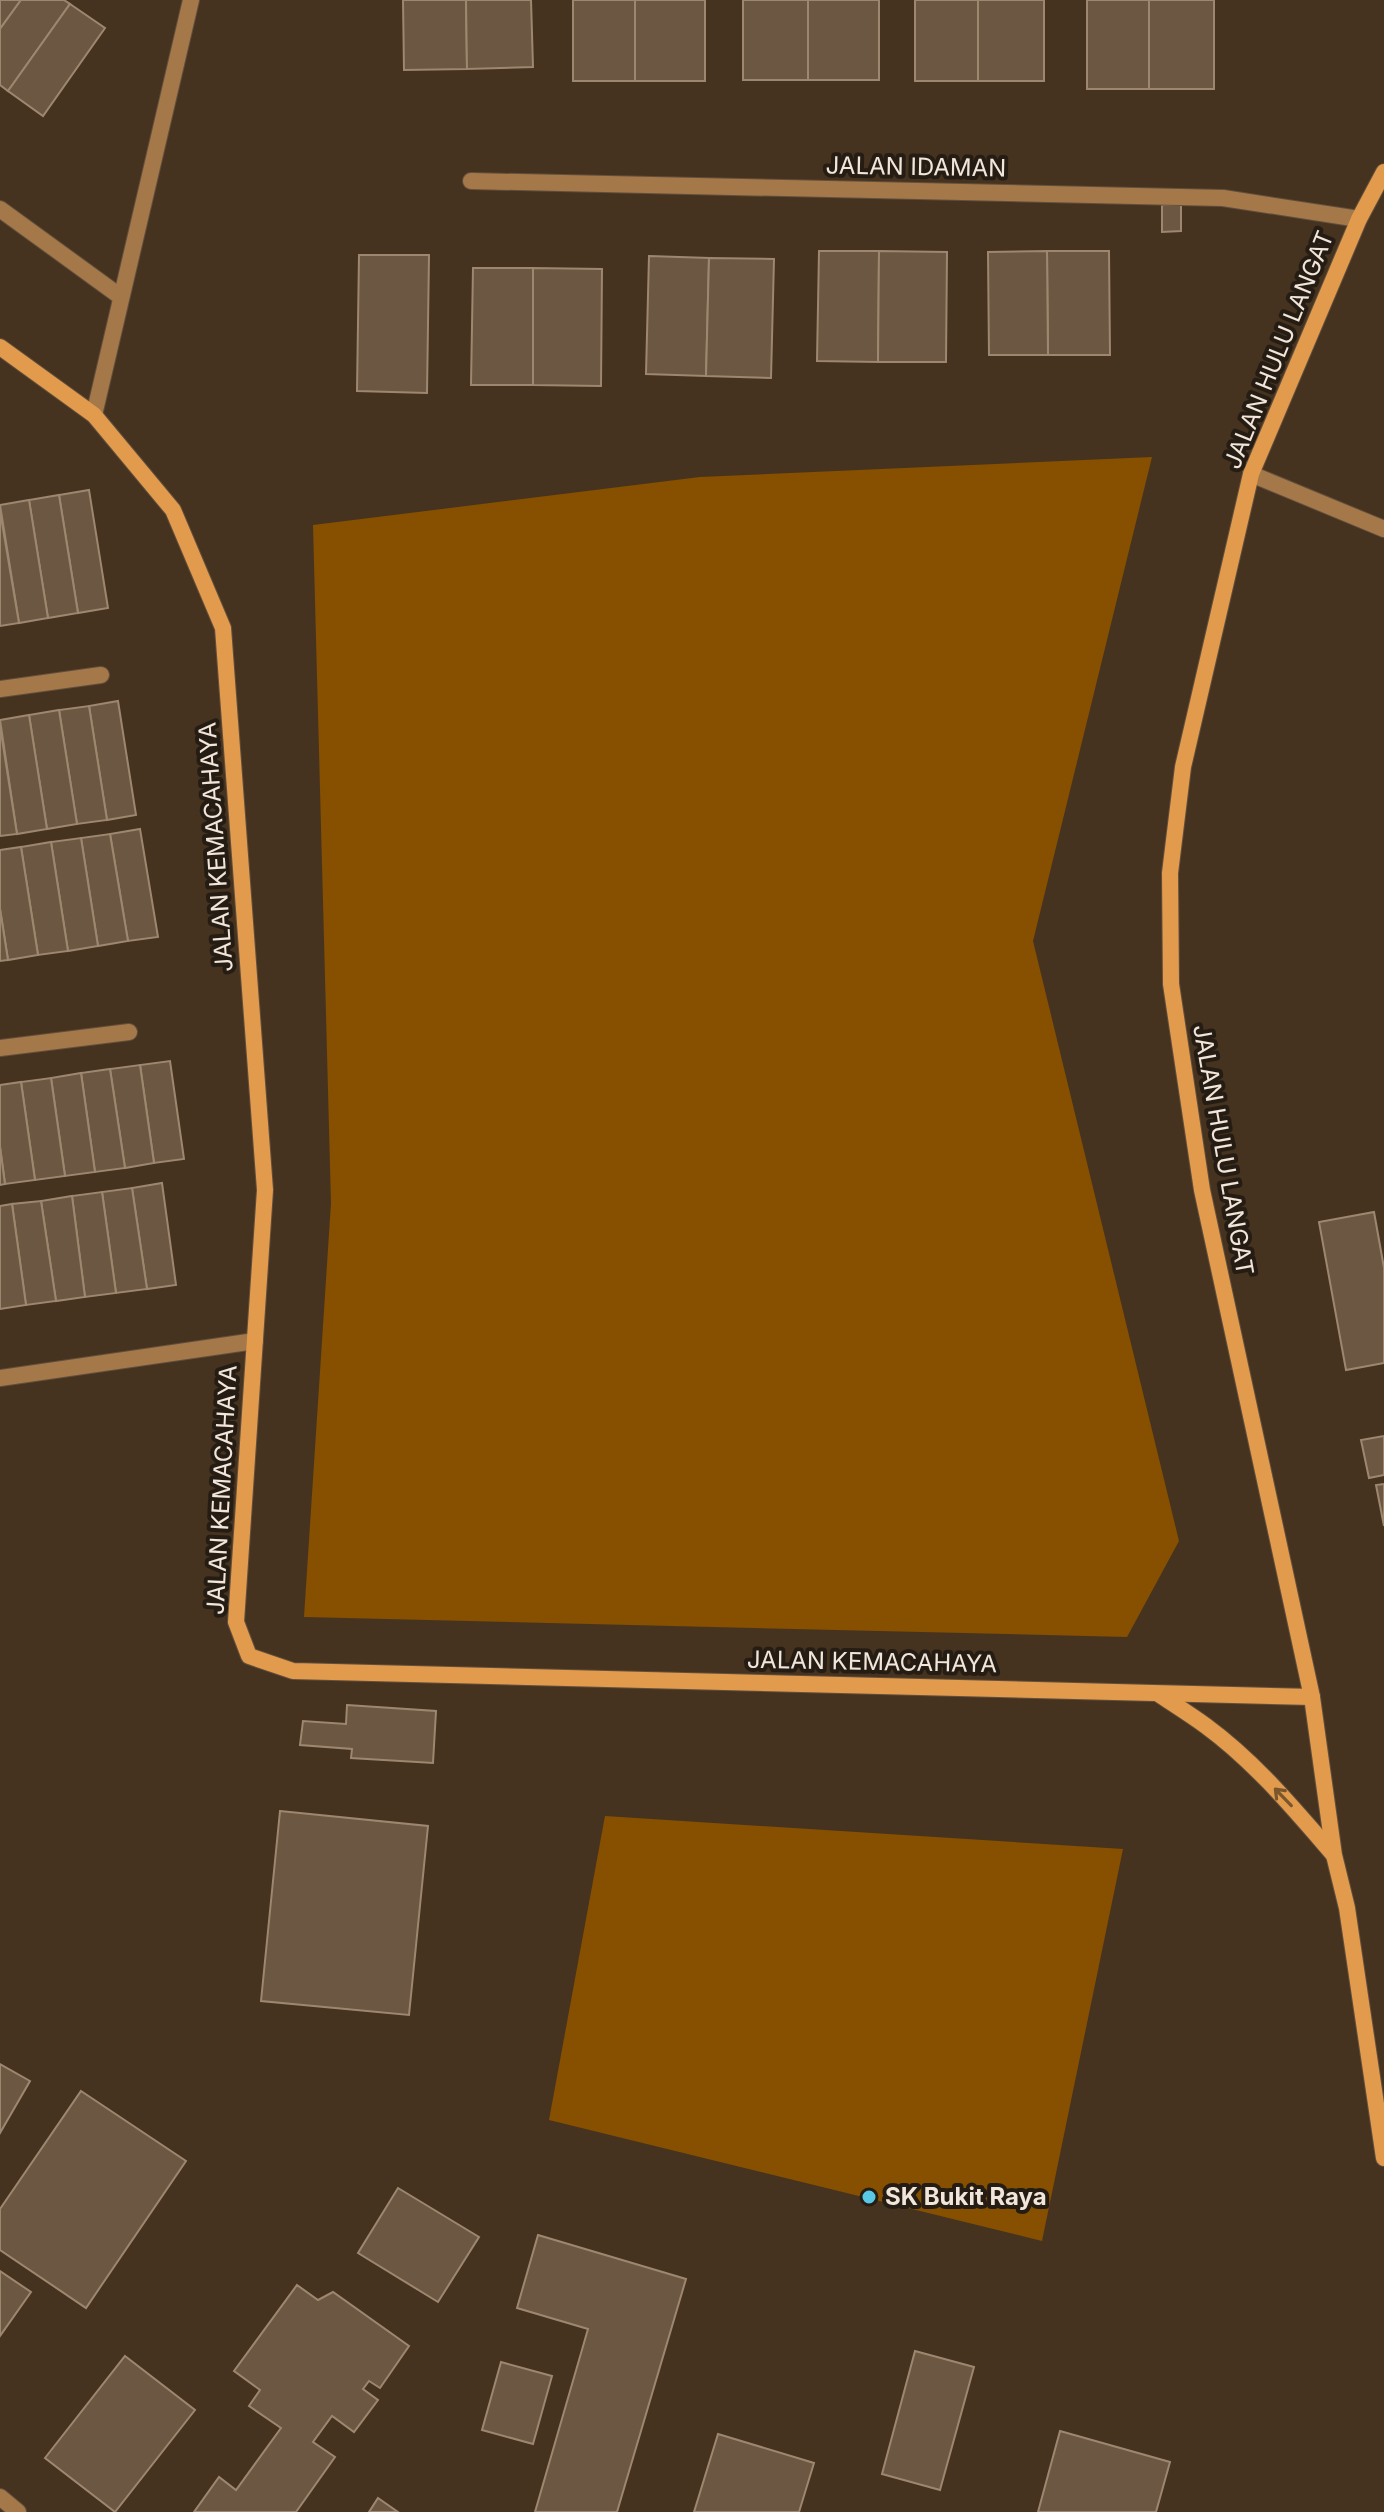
<svg xmlns="http://www.w3.org/2000/svg" width="1384" height="2512" font-family="Inter,sans-serif">
	<style>
		.green { fill: #865000 }
		.building { fill: #6c5742; stroke: #9d8770; stroke-width: 2 }
		.lines { fill: none; stroke-linecap: round; stroke-linejoin: round }
		.street-casing { stroke: #624f3d; stroke-width: 18 }
		.secondary-casing { stroke: #624f3d; stroke-width: 18 }
		.street { stroke: #a47849; stroke-width: 16 }
		.secondary { stroke: #e29b4c; stroke-width: 16 }
		.oneway { stroke: #7a562d }
		.poi-dot { fill: #59c8e4; stroke: #251d14; stroke-width: 3 }
		.labels { text-anchor: middle; stroke-width: 8; stroke-linejoin: round; paint-order: stroke }
		.street-label { font-size: 24px; fill: #f2e5d9; stroke: #251d14 }
		.poi-label { font-size: 24px; font-weight: bold; fill: #f2e5d9; stroke: #251d14; text-anchor: start }
	</style>
	<rect width="100%" height="100%" fill="#46331f"/>
	<!-- green -->
	<g class="green">
		<path d="M 1152,457 L 1033,941 L 1179,1541 L 1127,1637 L 304,1617 L 331,1203 L 313,525 L 700,477 Z"/>
		<path d="M 605,1816 L 1123,1849 L 1042,2241 L 549,2120 Z"/>
	</g>
	<!-- building -->
	<g class="building">
		<path d="M 0,0 L 21,0 L 0,29 Z"/>
		<path d="M 21,0 L 64,0 L 70,4 L 8,91 L 0,85 L 0,29 Z"/>
		<path d="M 403,0 L 466,0 L 467,69 L 404,70 Z"/>
		<path d="M 466,0 L 531,0 L 533,67 L 467,69 Z"/>
		<rect x="573" y="0" width="62" height="81"/>
		<rect x="635" y="0" width="70" height="81"/>
		<rect x="743" y="0" width="65" height="80"/>
		<rect x="808" y="0" width="71" height="80"/>
		<rect x="915" y="0" width="63" height="81"/>
		<rect x="978" y="0" width="66" height="81"/>
		<rect x="1087" y="0" width="62" height="89"/>
		<rect x="1149" y="0" width="65" height="89"/>
		<path d="M 70,4 L 105,28 L 43,116 L 8,91 Z"/>
		<path d="M 1162,205 L 1181,205 L 1181,231 L 1162,232 Z"/>
		<path d="M 819,251 L 879,251 L 878,362 L 817,361 Z"/>
		<path d="M 879,251 L 947,252 L 946,362 L 878,362 Z"/>
		<path d="M 1047,251 L 1109,251 L 1110,355 L 1048,355 Z"/>
		<path d="M 1047,251 L 1048,355 L 989,355 L 988,252 Z"/>
		<path d="M 359,255 L 429,255 L 427,393 L 357,391 Z"/>
		<path d="M 649,256 L 709,258 L 706,376 L 646,374 Z"/>
		<path d="M 709,258 L 774,259 L 771,378 L 706,376 Z"/>
		<path d="M 473,268 L 533,268 L 533,385 L 471,385 Z"/>
		<path d="M 533,268 L 602,269 L 601,386 L 533,385 Z"/>
		<path d="M 89,490 L 108,608 L 78,613 L 59,495 Z"/>
		<path d="M 59,495 L 78,613 L 48,618 L 29,500 Z"/>
		<path d="M 29,500 L 48,618 L 19,623 L 0,505 Z"/>
		<path d="M 0,511 L 19,623 L 0,626 Z"/>
		<path d="M 118,701 L 136,815 L 107,820 L 89,706 Z"/>
		<path d="M 89,706 L 107,820 L 77,824 L 59,710 Z"/>
		<path d="M 59,710 L 77,824 L 47,829 L 29,715 Z"/>
		<path d="M 29,715 L 47,829 L 17,834 L 0,720 Z"/>
		<path d="M 0,726 L 17,834 L 0,836 Z"/>
		<path d="M 140,829 L 158,937 L 128,941 L 110,834 Z"/>
		<path d="M 110,834 L 128,941 L 98,946 L 81,838 Z"/>
		<path d="M 81,838 L 98,946 L 68,951 L 51,842 Z"/>
		<path d="M 51,842 L 68,951 L 38,955 L 21,847 Z"/>
		<path d="M 21,847 L 38,955 L 8,960 L 0,909 L 0,850 Z"/>
		<path d="M 0,909 L 8,960 L 0,961 Z"/>
		<path d="M 170,1061 L 184,1159 L 154,1163 L 140,1065 Z"/>
		<path d="M 140,1065 L 154,1163 L 125,1168 L 110,1069 Z"/>
		<path d="M 110,1069 L 125,1168 L 95,1172 L 81,1073 Z"/>
		<path d="M 81,1073 L 95,1172 L 65,1176 L 51,1078 Z"/>
		<path d="M 51,1078 L 65,1176 L 35,1180 L 21,1082 Z"/>
		<path d="M 21,1082 L 35,1180 L 5,1184 L 0,1147 L 0,1085 Z"/>
		<path d="M 0,1147 L 5,1184 L 0,1185 Z"/>
		<path d="M 162,1183 L 176,1285 L 147,1289 L 132,1188 Z"/>
		<path d="M 132,1188 L 147,1289 L 116,1293 L 102,1192 Z"/>
		<path d="M 102,1192 L 116,1293 L 85,1297 L 72,1196 Z"/>
		<path d="M 72,1196 L 85,1297 L 56,1301 L 41,1201 Z"/>
		<path d="M 41,1201 L 56,1301 L 26,1305 L 12,1204 Z"/>
		<path d="M 12,1204 L 26,1305 L 0,1309 L 0,1206 Z"/>
		<path d="M 1374,1212 L 1384,1268 L 1384,1363 L 1346,1370 L 1319,1222 Z"/>
		<path d="M 1384,1436 L 1384,1475 L 1369,1478 L 1361,1440 Z"/>
		<path d="M 1384,1484 L 1384,1526 L 1376,1485 Z"/>
		<path d="M 347,1705 L 436,1711 L 433,1763 L 351,1758 L 352,1749 L 300,1745 L 303,1721 L 346,1724 Z"/>
		<path d="M 280,1811 L 428,1826 L 409,2015 L 261,2001 Z"/>
		<path d="M 0,2064 L 30,2081 L 0,2133 Z"/>
		<path d="M 81,2091 L 186,2161 L 86,2308 L 0,2250 L 0,2209 Z"/>
		<path d="M 398,2188 L 479,2237 L 438,2302 L 358,2253 Z"/>
		<path d="M 538,2235 L 686,2279 L 617,2512 L 535,2512 L 588,2329 L 517,2308 Z"/>
		<path d="M 0,2271 L 31,2292 L 0,2336 Z"/>
		<path d="M 297,2285 L 318,2300 L 333,2292 L 409,2346 L 380,2388 L 369,2381 L 363,2389 L 378,2400 L 354,2432 L 332,2416 L 313,2442 L 335,2457 L 296,2512 L 194,2512 L 219,2477 L 236,2490 L 281,2428 L 249,2406 L 260,2390 L 234,2371 Z"/>
		<path d="M 915,2351 L 974,2367 L 940,2490 L 882,2474 Z"/>
		<path d="M 125,2356 L 195,2410 L 115,2512 L 45,2458 Z"/>
		<path d="M 501,2362 L 552,2376 L 533,2444 L 482,2430 Z"/>
		<path d="M 1060,2431 L 1170,2462 L 1156,2512 L 1038,2512 Z"/>
		<path d="M 718,2434 L 814,2463 L 799,2512 L 694,2512 Z"/>
		<path d="M 378,2498 L 398,2512 L 369,2512 Z"/>
	</g>
	<g class="lines">
		<defs>
			<g id="street">
				<path d="M 471,181 L 1223,198 L 1359,219"/>
				<path d="M 0,209 L 121,297"/>
				<path d="M 94,415 L 191,0"/>
				<path d="M 1251,474 L 1384,529"/>
				<path d="M 0,689 L 101,675"/>
				<path d="M 0,1048 L 129,1032"/>
				<path d="M 0,1378 L 255,1341"/>
				<path d="M 0,2497 L 18,2512"/>
			</g>
			<g id="secondary">
				<path d="M 1384,172 L 1359,219 L 1251,474 L 1183,767 L 1170,873 L 1171,984 L 1202,1190 L 1312,1697 L 1334,1855 L 1347,1908 L 1384,2158"/>
				<path d="M 0,347 L 94,415 L 173,510 L 223,628 L 265,1190 L 236,1622 L 249,1656 L 293,1671 L 1312,1697"/>
				<path d="M 1160,1695 C 1175,1705 1191,1715 1206,1726 C 1255,1762 1294,1809 1333,1854"/>
			</g>
		</defs>
		<!-- street casing -->
		<use href="#street" class="street-casing"/>
		<!-- secondary casing -->
		<use href="#secondary" class="secondary-casing"/>
		<!-- street -->
		<use href="#street" class="street"/>
		<!-- secondary -->
		<use href="#secondary" class="secondary"/>
	</g>
	<!-- one-way arrows -->
	<defs><path id="oneway-shaft" d="M-6 0H5M1.5-3L5.5 0L1.5 3" fill="none" stroke-width="1.6" stroke-linecap="round" stroke-linejoin="round" transform="scale(2)"/></defs>
	<use class="oneway" href="#oneway-shaft" transform="translate(1283 1797) rotate(-134)"/>
	<!-- markers -->
	<circle class="poi-dot" cx="869" cy="2197" r="8"/>
	<g class="labels">
		<!-- street labels -->
		<g class="street-label">
			<text transform="translate(916 167) rotate(1)" y="8">JALAN IDAMAN</text>
			<text transform="translate(1279 350) rotate(-68)" y="8">JALAN HULU LANGAT</text>
			<text transform="translate(216 847) rotate(-94)" y="8">JALAN KEMACAHAYA</text>
			<text transform="translate(1223 1150) rotate(80)" y="8">JALAN HULU LANGAT</text>
			<text transform="translate(222 1490) rotate(-87)" y="8">JALAN KEMACAHAYA</text>
			<text transform="translate(872 1662) rotate(1)" y="8">JALAN KEMACAHAYA</text>
		</g>
		<!-- poi labels -->
		<g class="poi-label">
			<text x="885" y="2205">SK Bukit Raya</text>
		</g>
	</g>
</svg>
